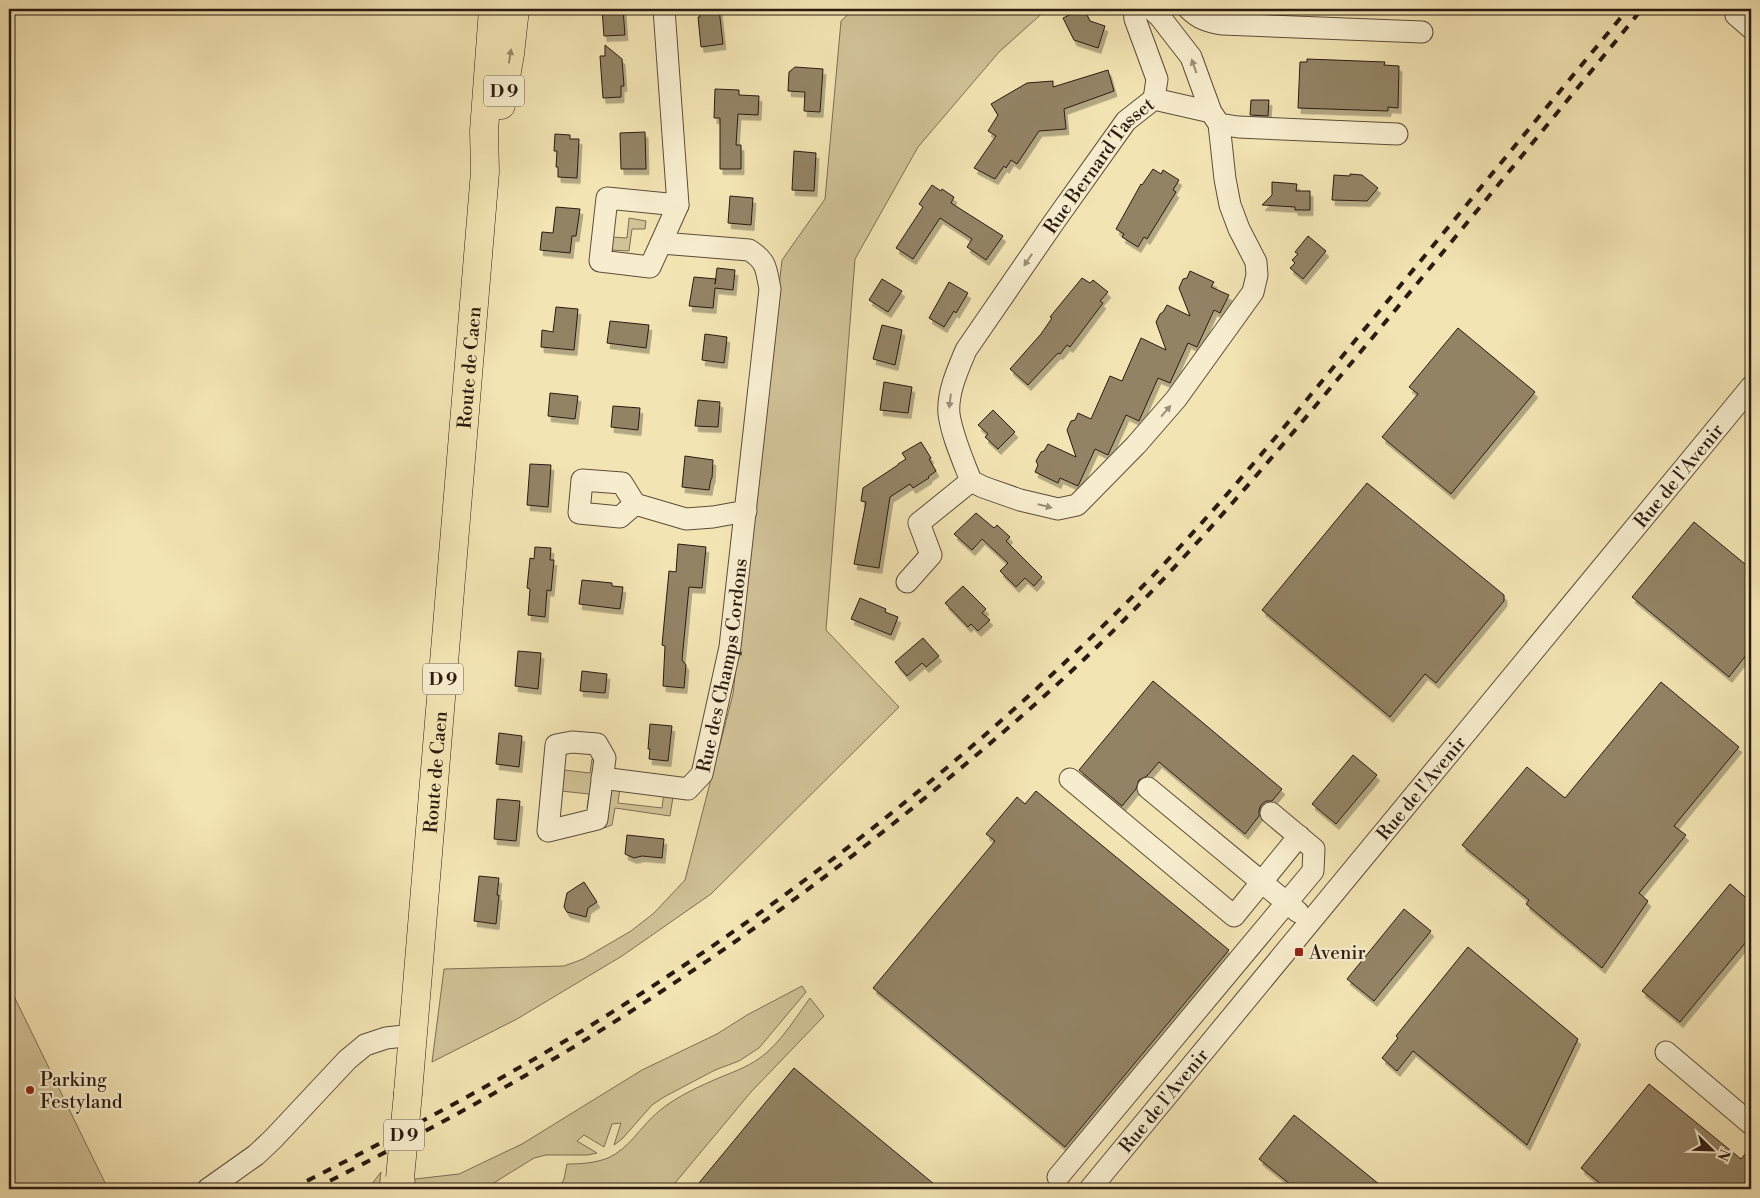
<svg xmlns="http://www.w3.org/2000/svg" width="1760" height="1198" font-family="'Libre Bodoni',serif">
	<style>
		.green { fill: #d1c297; stroke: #7e6e54 }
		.building { fill: #938365; stroke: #2b1a11; filter: url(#shadow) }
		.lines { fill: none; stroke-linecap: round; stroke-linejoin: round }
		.minor-casing { stroke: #5d4c3a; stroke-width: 23 }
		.major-casing { stroke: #2b1a11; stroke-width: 29 }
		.minor { stroke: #f7edce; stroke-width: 21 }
		.major { stroke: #f3e4b3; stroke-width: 28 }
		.rail { stroke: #2b1a11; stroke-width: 4; stroke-dasharray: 9 9; stroke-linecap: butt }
		.major-bridge-casing { stroke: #2b1a11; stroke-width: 29; stroke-linecap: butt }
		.major-bridge { stroke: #f3e4b3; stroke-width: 28 }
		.oneway { fill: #99896a }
		.oneway2 { fill: #9b8e79 }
		.poi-dot { fill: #8f2418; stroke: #f7edce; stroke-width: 2 }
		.labels { text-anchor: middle; stroke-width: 4.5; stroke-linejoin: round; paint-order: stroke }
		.shield { fill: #f7edce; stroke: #68594a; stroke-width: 1 }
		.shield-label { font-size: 18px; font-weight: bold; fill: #2b1a11 }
		.street-label { font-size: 19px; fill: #2b1a11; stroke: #f7edce }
		.poi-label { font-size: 19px; fill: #2b1a11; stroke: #f7edce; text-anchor: start }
	</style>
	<defs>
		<filter id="shadow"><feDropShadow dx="3" dy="5.5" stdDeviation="0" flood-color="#0004"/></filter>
	</defs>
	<rect width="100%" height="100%" fill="#f3e4b3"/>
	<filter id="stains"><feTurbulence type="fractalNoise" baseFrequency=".004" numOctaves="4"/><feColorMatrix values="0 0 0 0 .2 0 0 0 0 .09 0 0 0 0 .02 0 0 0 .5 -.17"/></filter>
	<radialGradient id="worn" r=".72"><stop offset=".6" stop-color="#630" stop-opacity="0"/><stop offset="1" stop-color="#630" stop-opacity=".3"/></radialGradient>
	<!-- green -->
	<g class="green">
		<path d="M 854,9 L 1047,9 L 999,52 L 918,147 L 855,259 L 826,630 L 899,707 L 711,894 L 622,956 L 517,1019 L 432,1062 L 444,969 L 564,966 L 583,959 L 631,931 L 654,913 L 685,880 L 733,694 L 782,260 L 825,199 L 841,21 Z"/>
		<path d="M 629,218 L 646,221 L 645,229 L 632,229 L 629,251 L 611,250 L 612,237 L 627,238 Z"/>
		<path d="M 592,759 L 596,762 L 590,807 L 587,808 L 589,794 L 561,791 L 564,770 L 590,773 Z"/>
		<path d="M 620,787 L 618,803 L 662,808 L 664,792 L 673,797 L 670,816 L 615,808 L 612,825 L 604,828 L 609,792 Z"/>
		<path d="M 9,986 L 108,1189 L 9,1189 Z"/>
		<path d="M 802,986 L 806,992 L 759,1048 L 739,1061 L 715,1070 L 664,1097 L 652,1105 L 622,1139 L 614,1145 L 621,1123 L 612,1124 L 604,1147 L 584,1135 L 577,1141 L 597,1153 L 588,1155 L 546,1155 L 534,1158 L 484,1189 L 415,1189 L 415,1179 L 459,1174 L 522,1144 L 642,1070 L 717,1034 L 747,1015 Z"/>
		<path d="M 810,998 L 824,1016 L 751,1092 L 670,1189 L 560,1189 L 559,1188 L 564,1179 L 567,1164 C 581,1164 595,1163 608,1158 C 630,1148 640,1127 658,1112 C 675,1097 700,1086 721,1077 C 736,1071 752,1065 765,1054 C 783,1039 796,1017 810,998 Z"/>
		<path d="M 381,1172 L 379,1189 L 368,1189 Z"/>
	</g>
	<!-- building -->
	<g class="building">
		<path d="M 602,9 L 623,9 L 625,35 L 604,36 Z"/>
		<path d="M 699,9 L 719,9 L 723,44 L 701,47 L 698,17 L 700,17 Z"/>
		<path d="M 1082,9 L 1084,9 L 1090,21 L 1105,26 L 1098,48 L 1074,40 L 1063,18 Z"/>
		<path d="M 605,45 L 622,59 L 624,86 L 621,86 L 621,97 L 603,98 L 600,56 L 605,56 Z"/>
		<path d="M 1307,59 L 1385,62 L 1384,65 L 1399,66 L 1398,108 L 1388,107 L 1388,111 L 1298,108 L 1300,62 L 1307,62 Z"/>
		<path d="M 795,67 L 823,69 L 820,112 L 804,111 L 805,92 L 788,91 L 789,72 Z"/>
		<path d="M 1108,70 L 1114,91 L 1064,109 L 1066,129 L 1039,131 L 1017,164 L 1011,160 L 1006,168 L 1004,166 L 995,179 L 974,168 L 996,136 L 988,131 L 998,115 L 991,104 L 1027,83 L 1053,81 L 1053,87 Z"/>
		<path d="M 715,89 L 739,90 L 739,95 L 759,96 L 758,115 L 738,114 L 736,145 L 741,145 L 741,169 L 720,169 L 720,118 L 714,118 Z"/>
		<path d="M 1251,100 L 1269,100 L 1268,116 L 1250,115 Z"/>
		<path d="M 645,132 L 646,169 L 621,169 L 620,133 Z"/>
		<path d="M 555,134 L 570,135 L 570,139 L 579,139 L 577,178 L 558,177 L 558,167 L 556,167 L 557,151 L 554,151 Z"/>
		<path d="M 794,151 L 816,153 L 814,191 L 792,190 Z"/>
		<path d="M 1153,169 L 1161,174 L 1163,170 L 1179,180 L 1173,190 L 1176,192 L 1147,239 L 1144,237 L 1138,247 L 1122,237 L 1124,234 L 1116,229 L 1141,184 L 1142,185 Z"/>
		<path d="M 1350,174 L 1362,175 L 1378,188 L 1367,201 L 1332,200 L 1334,175 L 1350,176 Z"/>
		<path d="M 1272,182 L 1297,184 L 1296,191 L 1310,191 L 1310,210 L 1295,210 L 1295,207 L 1262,205 L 1272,195 Z"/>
		<path d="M 932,185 L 941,191 L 942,189 L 954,197 L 951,203 L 1003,236 L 986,260 L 967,247 L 972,239 L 940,218 L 913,259 L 896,248 L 923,207 L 919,204 Z"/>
		<path d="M 730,196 L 753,198 L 751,225 L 728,223 Z"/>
		<path d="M 556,207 L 580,209 L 576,236 L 572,236 L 570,253 L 540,250 L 542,232 L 553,233 Z"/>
		<path d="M 1308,236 L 1326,251 L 1303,279 L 1290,268 L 1295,263 L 1292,260 L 1298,254 L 1295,252 Z"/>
		<path d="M 717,268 L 735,270 L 733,290 L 715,288 L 713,308 L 689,306 L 694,277 L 716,279 L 715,284 Z"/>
		<path d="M 1190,271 L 1214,282 L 1211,287 L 1229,295 L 1220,313 L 1214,310 L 1197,347 L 1188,343 L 1170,383 L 1158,378 L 1139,421 L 1126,415 L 1108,455 L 1095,449 L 1078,486 L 1060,478 L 1058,483 L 1035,472 L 1038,465 L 1036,461 L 1041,452 L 1044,451 L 1048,444 L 1076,457 L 1067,430 L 1071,421 L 1075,420 L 1078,413 L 1091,419 L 1110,376 L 1122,381 L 1141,338 L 1166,350 L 1156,322 L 1160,314 L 1163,312 L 1167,305 L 1190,316 L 1179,288 L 1183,279 L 1187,278 Z"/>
		<path d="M 1082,278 L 1090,283 L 1093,280 L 1108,292 L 1100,301 L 1103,303 L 1070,347 L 1067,345 L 1060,354 L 1058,353 L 1028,385 L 1010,369 L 1041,334 L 1052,318 L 1050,317 Z"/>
		<path d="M 882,279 L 902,291 L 888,312 L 869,300 Z"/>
		<path d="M 949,282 L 968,293 L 956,313 L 954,311 L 944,327 L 929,318 Z"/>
		<path d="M 556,307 L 578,309 L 574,350 L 541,347 L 542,330 L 553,332 Z"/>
		<path d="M 610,321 L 649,325 L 646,348 L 607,343 Z"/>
		<path d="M 882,325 L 902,330 L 895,365 L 873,359 Z"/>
		<path d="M 1458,328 L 1535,392 L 1451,494 L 1382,437 L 1418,394 L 1409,387 Z"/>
		<path d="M 705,334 L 727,337 L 724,363 L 702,360 Z"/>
		<path d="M 884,382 L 912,387 L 908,413 L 880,410 Z"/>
		<path d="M 550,393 L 578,396 L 575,419 L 548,416 Z"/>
		<path d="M 698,400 L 720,402 L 718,427 L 695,426 Z"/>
		<path d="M 613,406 L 640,408 L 638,430 L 611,427 Z"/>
		<path d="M 993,410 L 1015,432 L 998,449 L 985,437 L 988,434 L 978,425 Z"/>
		<path d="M 921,442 L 931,458 L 929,459 L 936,471 L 928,477 L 929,478 L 913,488 L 910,484 L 890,497 L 879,568 L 854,564 L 866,502 L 861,501 L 863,488 L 898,465 L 898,464 L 906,459 L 902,453 Z"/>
		<path d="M 685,456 L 713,460 L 712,478 L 711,479 L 709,490 L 682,487 Z"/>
		<path d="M 530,464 L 551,465 L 548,507 L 527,505 Z"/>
		<path d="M 1367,483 L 1504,595 L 1504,601 L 1436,683 L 1425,674 L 1390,717 L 1262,610 Z"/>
		<path d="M 976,513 L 994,528 L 997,525 L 1010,537 L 1006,541 L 1042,577 L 1034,586 L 1025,578 L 1016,587 L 1000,571 L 1008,563 L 982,539 L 972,550 L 954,534 Z"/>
		<path d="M 1694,522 L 1751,569 L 1751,649 L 1729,677 L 1632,597 Z"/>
		<path d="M 678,544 L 706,547 L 702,588 L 689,587 L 682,660 L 686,665 L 684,688 L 663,686 L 665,646 L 662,645 L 669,571 L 676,572 Z"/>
		<path d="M 535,547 L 551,548 L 550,560 L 554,560 L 551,591 L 547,590 L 545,617 L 528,615 L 530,589 L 527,588 L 530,558 L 534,559 Z"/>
		<path d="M 582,580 L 612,583 L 612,586 L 623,587 L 620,609 L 579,604 Z"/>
		<path d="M 963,586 L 986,609 L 982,613 L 990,620 L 978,631 L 971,624 L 968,627 L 945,603 Z"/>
		<path d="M 860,598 L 886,609 L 885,612 L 898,617 L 891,635 L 851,619 Z"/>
		<path d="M 923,638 L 939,656 L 926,667 L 922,663 L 907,676 L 895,662 Z"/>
		<path d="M 518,651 L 541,653 L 538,689 L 515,686 Z"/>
		<path d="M 582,671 L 607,674 L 605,693 L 580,691 Z"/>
		<path d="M 1153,681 L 1282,789 L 1272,801 L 1266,801 L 1261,805 L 1259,810 L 1259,816 L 1245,834 L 1159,762 L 1147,776 L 1139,780 L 1136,789 L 1122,806 L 1079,770 Z"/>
		<path d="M 1661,682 L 1739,747 L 1674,826 L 1686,835 L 1639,893 L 1648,901 L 1602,968 L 1526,904 L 1529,900 L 1462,845 L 1527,767 L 1565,798 Z"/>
		<path d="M 650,724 L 672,726 L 668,761 L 649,759 L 650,749 L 648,749 Z"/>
		<path d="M 499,733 L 522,736 L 519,767 L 496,764 Z"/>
		<path d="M 1353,755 L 1377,775 L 1336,824 L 1312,804 Z"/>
		<path d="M 1036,791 L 1229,950 L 1065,1147 L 873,988 L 995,841 L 986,834 L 1017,797 L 1025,804 Z"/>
		<path d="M 497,799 L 520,801 L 516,841 L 494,839 Z"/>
		<path d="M 627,835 L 664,839 L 662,858 L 642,856 L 634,858 L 625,854 Z"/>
		<path d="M 479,876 L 499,878 L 497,895 L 499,895 L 496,924 L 474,921 Z"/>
		<path d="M 584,882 L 597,902 L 588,908 L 586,917 L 567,912 L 564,907 L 567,893 Z"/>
		<path d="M 1730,884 L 1751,902 L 1751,936 L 1680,1022 L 1642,991 Z"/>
		<path d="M 1404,909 L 1431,931 L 1374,1001 L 1347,979 Z"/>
		<path d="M 1468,947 L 1578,1039 L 1527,1145 L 1413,1051 L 1397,1071 L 1382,1058 L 1398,1038 L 1396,1036 Z"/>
		<path d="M 794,1068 L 853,1117 L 940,1189 L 694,1189 Z"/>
		<path d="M 1649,1084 L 1741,1159 L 1751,1147 L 1751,1189 L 1607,1189 L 1581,1168 Z"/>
		<path d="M 1294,1115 L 1385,1189 L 1296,1189 L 1259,1159 Z"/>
	</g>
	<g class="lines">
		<defs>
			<g id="minor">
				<path d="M 1134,9 L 1135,19 L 1157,79 L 1154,99"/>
				<path id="s1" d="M 1151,9 L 1160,17 L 1191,57 L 1211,112 L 1219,124 L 1225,179 L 1230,205 L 1239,229 L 1256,262 L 1257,275 L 1253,292 L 1176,399 L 1136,445 L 1077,505 L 1058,509 L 1020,500 L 983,487 L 971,481 C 963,460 952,436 949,414 C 947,393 958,369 966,350 L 1054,222 L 1126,121 L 1154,99 L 1211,112"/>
				<path d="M 1189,9 C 1199,19 1209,22 1223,24 L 1422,32"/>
				<path d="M 1737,9 L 1736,15 L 1751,28"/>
				<path d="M 1219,124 L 1238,127 L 1397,134"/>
				<path d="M 661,243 L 650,267 L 600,261 L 607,198 L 678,205"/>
				<path d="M 635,504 L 622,483 L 582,480 L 579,513 L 620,517 L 635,504 L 686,519 L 713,517 L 746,511"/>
				<path d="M 907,582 L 931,555 L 919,523 L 971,481"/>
				<path d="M 572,742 L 597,744 L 605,758 L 597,819 L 548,831 L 556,745 Z"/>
				<path id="s2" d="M 602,778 L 688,789 L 702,774 L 730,647 L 770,289 C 766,269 767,261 749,250 L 661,243 L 678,205 L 664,9"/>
				<path d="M 1070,779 L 1234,916 L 1299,836"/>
				<path d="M 1148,788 L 1298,912"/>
				<path d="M 1666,1052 L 1751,1124"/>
				<path d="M 1058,1177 L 1313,871 L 1314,849 L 1271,813"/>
				<path d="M 208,1189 L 256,1155 L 273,1139 L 347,1060 L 365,1045 L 386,1038 L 413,1035"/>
				<path id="s3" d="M 1090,1189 L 1751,387"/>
			</g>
			<g id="major">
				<path d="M 501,105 L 510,54 L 515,9"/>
				<path id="s4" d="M 408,1093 L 485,172 L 484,131 L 493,9"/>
			</g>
		</defs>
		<!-- minor casing -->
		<use href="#minor" class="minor-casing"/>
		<!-- major casing -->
		<use href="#major" class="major-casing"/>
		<!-- minor -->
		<use href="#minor" class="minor"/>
		<!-- major -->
		<use href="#major" class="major"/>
		<!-- rail -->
		<g class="rail">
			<path d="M 291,1189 C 390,1139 489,1087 585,1029 C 775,912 954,773 1112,617 C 1203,528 1283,429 1363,331 C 1451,224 1539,116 1628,9"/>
			<path d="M 314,1189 C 432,1129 549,1066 659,993 C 760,927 856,856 949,778 C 1009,728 1068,677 1123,621 C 1212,531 1292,434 1373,337 C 1463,228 1553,118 1642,9"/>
		</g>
		<defs>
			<path id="major-bridge" d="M 400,1178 L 408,1093"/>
		</defs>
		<!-- major-bridge casing -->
		<use href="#major-bridge" class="major-bridge-casing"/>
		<!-- major-bridge -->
		<use href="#major-bridge" class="major-bridge"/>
	</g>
	<!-- one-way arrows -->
	<defs><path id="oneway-solid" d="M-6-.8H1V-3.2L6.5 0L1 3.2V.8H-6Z" transform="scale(1.25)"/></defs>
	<use class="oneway" href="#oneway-solid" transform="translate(510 56) rotate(-81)"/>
	<g class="oneway2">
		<use href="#oneway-solid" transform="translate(1194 66) rotate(-110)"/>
		<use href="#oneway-solid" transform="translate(1028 260) rotate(124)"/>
		<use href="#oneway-solid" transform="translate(950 401) rotate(97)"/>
		<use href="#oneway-solid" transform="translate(1166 411) rotate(-49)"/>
		<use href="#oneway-solid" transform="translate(1045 506) rotate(14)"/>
	</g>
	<!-- markers -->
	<g class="poi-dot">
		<rect x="1294" y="947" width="10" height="10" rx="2.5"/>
		<circle cx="30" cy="1090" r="5"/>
	</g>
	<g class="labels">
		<!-- shield labels -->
		<g class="shield">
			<rect x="484" y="75.5" width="40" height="31" rx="4"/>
			<rect x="423" y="663.5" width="40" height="31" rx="4"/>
			<rect x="384" y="1119.5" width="40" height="31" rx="4"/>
		</g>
		<g class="shield-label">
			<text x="504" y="97">D 9</text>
			<text x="443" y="685">D 9</text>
			<text x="404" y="1141">D 9</text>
		</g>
		<!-- street labels -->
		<g class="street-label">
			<text dy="7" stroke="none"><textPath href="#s1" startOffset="1064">Rue Bernard Tasset</textPath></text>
			<text dy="7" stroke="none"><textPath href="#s4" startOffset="728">Route de Caen</textPath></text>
			<text dy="7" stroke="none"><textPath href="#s3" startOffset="925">Rue de l'Avenir</textPath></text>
			<text dy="7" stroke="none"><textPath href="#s2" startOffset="218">Rue des Champs Cordons</textPath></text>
			<text dy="7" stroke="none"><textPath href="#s4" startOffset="322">Route de Caen</textPath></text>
			<text dy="7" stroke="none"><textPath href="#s3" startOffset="520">Rue de l'Avenir</textPath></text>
			<text dy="7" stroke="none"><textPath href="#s3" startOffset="115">Rue de l'Avenir</textPath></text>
		</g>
		<!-- poi labels -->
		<g class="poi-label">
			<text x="1309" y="959">Avenir</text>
			<text x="40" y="1086">Parking<tspan x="40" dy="22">Festyland</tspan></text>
		</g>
	</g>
	<!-- margin -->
	<rect width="1760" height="1198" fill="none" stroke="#f3e4b3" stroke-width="30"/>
	<rect x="10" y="10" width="1740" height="1178" fill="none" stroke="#2b1a11" stroke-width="2.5"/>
	<rect x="15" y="15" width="1730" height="1168" fill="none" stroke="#2b1a11"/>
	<!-- north arrow -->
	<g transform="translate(1712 1150) rotate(113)" stroke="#f7edce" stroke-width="4" paint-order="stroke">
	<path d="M0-4L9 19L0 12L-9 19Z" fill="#2b1a11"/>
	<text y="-8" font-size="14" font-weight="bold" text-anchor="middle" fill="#2b1a11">N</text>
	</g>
	<rect width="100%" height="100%" filter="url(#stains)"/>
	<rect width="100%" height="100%" fill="url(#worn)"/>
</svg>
